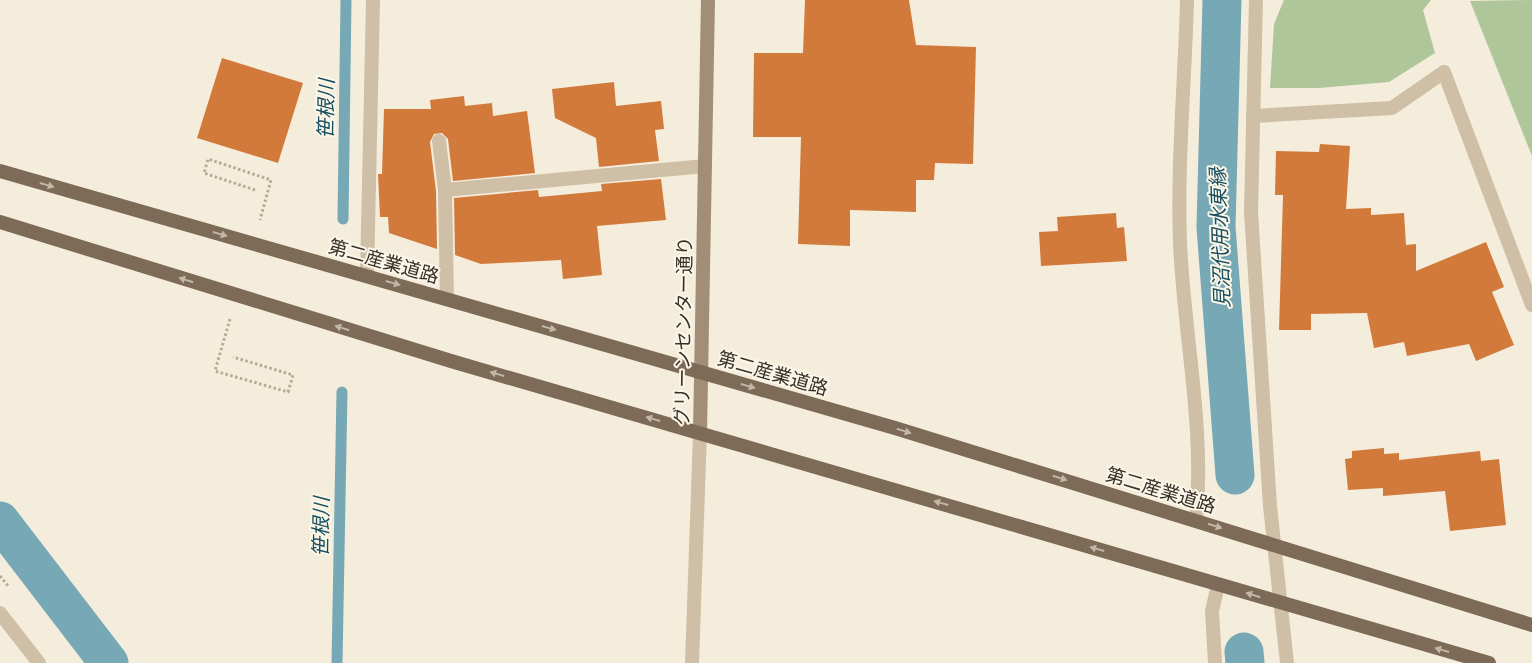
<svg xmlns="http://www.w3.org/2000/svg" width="1532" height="663" font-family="Cabin,'Noto Sans JP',sans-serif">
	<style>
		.green { fill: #afc59a }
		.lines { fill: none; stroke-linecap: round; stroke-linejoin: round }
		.stream { stroke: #77a8b5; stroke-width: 11 }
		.canal { stroke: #77a8b5; stroke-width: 39 }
		.building { fill: #d27a3c }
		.path { stroke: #baa990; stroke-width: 3; stroke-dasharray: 2.5 2.5; stroke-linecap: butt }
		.service { stroke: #cebfa6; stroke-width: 14 }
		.minor { stroke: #cebfa6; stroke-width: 14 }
		.tertiary { stroke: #cebfa6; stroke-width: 14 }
		.secondary { stroke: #a28e77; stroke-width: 14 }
		.primary { stroke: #7d6a57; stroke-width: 14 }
		.oneway { fill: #c2b7a7 }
		.labels { text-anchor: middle; stroke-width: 4; stroke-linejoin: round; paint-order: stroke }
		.street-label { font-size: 19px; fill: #393028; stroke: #fbf6e8 }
		.water-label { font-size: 20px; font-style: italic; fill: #184f60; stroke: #fbf6e8 }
	</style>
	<rect width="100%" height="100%" fill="#f5eddb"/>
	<!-- green -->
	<g class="green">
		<path d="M 1284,0 L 1431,0 L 1423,10 L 1435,53 L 1389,82 L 1319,88 L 1270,88 L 1274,24 Z"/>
		<path d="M 1532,0 L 1532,156 L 1470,1 Z"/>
	</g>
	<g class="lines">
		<!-- stream -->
		<g class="stream">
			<path d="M 343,219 L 346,0"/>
			<path d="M 337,663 L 342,392"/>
		</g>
		<!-- canal -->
		<g class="canal">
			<path d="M 1222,0 L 1216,227 L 1235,475"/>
			<path d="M 0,521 L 109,663"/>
			<path d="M 1244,652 L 1245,663"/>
		</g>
	</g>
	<!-- building -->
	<g class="building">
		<path d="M 805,0 L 909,0 L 916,45 L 976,47 L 973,164 L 935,163 L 934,180 L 916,180 L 916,212 L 850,210 L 850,246 L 798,244 L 801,137 L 753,137 L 754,53 L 803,53 Z"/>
		<path d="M 222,58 L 303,83 L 278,163 L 197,138 Z"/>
		<path d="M 614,82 L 616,106 L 661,101 L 664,129 L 655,130 L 659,161 L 599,167 L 596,138 L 555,118 L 552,89 Z"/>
		<path d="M 464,96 L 465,106 L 492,103 L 493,116 L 527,111 L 535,173 L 453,181 L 448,139 L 442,133 L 434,134 L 430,142 L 436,191 L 437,249 L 389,233 L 388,217 L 380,217 L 378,174 L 382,174 L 384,109 L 431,109 L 430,100 Z"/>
		<path d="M 1320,144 L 1350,146 L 1346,209 L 1371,208 L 1371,215 L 1404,213 L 1406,245 L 1416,244 L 1416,271 L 1486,242 L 1504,287 L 1492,292 L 1514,345 L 1476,361 L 1469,344 L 1407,356 L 1404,342 L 1374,348 L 1367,313 L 1311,314 L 1311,330 L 1279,330 L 1283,195 L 1275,195 L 1276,151 L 1319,152 Z"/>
		<path d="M 661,179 L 666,220 L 597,226 L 602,275 L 563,279 L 561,260 L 481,264 L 455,255 L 454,198 L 538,190 L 539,197 L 602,191 L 601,184 Z"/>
		<path d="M 1116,213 L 1117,228 L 1124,227 L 1127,261 L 1041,266 L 1039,232 L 1058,231 L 1057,217 Z"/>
		<path d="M 1384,448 L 1384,454 L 1399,453 L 1399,460 L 1480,451 L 1481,461 L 1499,459 L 1506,525 L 1450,531 L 1445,491 L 1383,496 L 1383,488 L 1348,490 L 1345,459 L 1352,458 L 1352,451 Z"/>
	</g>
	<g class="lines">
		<!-- path -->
		<g class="path">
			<path d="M 255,190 L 204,173 L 208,159 L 271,180 L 260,220"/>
			<path d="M 230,319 L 215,371 L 288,392 L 293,375 L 233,357"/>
			<path d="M 0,576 L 9,587"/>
		</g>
		<!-- service -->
		<g class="service">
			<path d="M 1187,0 C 1185,81 1177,162 1180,243 C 1184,336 1205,427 1196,520"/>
			<path d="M 439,141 L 445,190 L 447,298"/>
			<path d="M 445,190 L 705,166"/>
			<path d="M 367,276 L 373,0"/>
			<path d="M 1215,663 L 1212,611 L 1218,585"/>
		</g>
		<!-- minor -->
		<g class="minor">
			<path d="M 1256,0 L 1251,212 L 1270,506 L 1287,663"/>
			<path d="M 1253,116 L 1392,108 L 1444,72 L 1532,305"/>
			<path d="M 0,613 L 39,663"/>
		</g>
		<!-- tertiary -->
		<path class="tertiary" d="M 692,663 L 700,433"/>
		<!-- secondary -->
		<path class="secondary" d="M 700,433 L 708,0"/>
		<!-- primary -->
		<g class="primary">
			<path d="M 0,171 L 895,428 L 1532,625"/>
			<path d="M 0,222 L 451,361 L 1489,663"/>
		</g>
	</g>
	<!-- one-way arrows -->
	<defs><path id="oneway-solid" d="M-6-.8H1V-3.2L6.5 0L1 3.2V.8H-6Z" transform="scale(1.25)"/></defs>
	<g class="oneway">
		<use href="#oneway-solid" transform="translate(47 185) rotate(16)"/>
		<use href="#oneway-solid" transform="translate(220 234) rotate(16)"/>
		<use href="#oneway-solid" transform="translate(186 280) rotate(-163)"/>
		<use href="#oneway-solid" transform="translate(393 283) rotate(16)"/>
		<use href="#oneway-solid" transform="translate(342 328) rotate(-163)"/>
		<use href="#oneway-solid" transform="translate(549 328) rotate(16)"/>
		<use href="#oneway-solid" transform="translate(497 374) rotate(-164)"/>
		<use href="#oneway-solid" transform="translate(748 386) rotate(16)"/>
		<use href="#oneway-solid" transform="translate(653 419) rotate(-164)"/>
		<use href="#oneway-solid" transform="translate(904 431) rotate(17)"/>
		<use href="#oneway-solid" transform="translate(1060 478) rotate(17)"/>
		<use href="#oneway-solid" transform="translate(941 503) rotate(-164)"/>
		<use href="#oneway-solid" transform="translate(1215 526) rotate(18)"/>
		<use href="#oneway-solid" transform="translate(1097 549) rotate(-164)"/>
		<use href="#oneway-solid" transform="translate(1253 595) rotate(-163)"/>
		<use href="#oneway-solid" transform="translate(1442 650) rotate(-164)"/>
	</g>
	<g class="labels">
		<!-- street labels -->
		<g class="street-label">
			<text transform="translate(384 261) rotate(16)" y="7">第二産業道路</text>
			<text transform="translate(683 331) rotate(-89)" y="7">グリーンセンター通り</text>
			<text transform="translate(773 373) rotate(16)" y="7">第二産業道路</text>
			<text transform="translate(1161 490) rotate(17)" y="7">第二産業道路</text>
		</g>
		<!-- water labels -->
		<g class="water-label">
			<text transform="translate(326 109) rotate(-89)" y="7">笹根川</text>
			<text transform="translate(1220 238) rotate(-92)" y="7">見沼代用水東縁</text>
			<text transform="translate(321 527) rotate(-89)" y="7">笹根川</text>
		</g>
	</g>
</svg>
